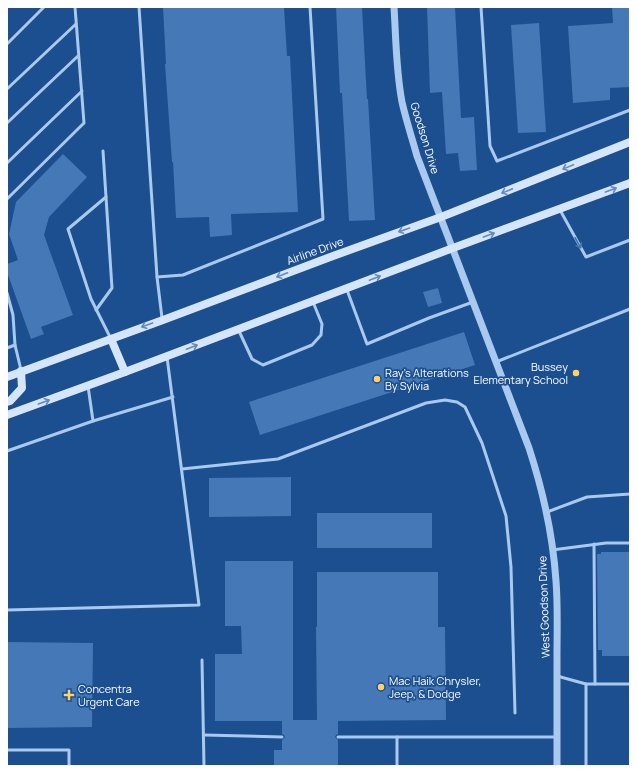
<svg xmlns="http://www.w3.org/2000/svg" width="637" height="773" font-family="Manrope,sans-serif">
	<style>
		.building { fill: #4478b7 }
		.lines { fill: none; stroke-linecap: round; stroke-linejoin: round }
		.service { stroke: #a9c9ee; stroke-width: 3 }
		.tertiary { stroke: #a9c9ee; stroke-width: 7 }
		.secondary { stroke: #d6e6fa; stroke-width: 8 }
		.oneway { stroke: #668bba }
		.oneway2 { stroke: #4674ac }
		.poi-dot { fill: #ffd166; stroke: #1b4f8f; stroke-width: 1.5 }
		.labels { text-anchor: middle; stroke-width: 3.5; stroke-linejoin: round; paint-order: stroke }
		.street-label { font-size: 11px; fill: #fff; stroke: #1b4f8f }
		.poi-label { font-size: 11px; fill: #fff; stroke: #1b4f8f; text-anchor: start }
	</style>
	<rect width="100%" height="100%" fill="#1b4f8f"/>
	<!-- building -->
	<g class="building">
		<path d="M 163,7 L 284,7 L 287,56 L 290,56 L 298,212 L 231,214 L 232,235 L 210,237 L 209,217 L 176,218 L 173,162 L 172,162 L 165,64 L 166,64 Z"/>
		<path d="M 336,7 L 362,7 L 367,99 L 368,99 L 375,220 L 349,221 L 342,93 L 340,93 Z"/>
		<path d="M 427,7 L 455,7 L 461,118 L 474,117 L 477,170 L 460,171 L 458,153 L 446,154 L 442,92 L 430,93 Z"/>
		<path d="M 612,7 L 630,7 L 630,87 L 610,88 L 610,100 L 573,103 L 568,26 L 613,23 Z"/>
		<path d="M 539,23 L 546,132 L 518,133 L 511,25 Z"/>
		<path d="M 63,154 L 87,177 L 49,217 L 44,235 L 73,315 L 41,327 L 44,334 L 31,339 L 7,272 L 7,264 L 18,260 L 9,234 L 16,202 Z"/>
		<path d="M 438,288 L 442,303 L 428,307 L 423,292 Z"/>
		<path d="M 464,332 L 475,365 L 260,435 L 249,402 Z"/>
		<path d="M 291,477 L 291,516 L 209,517 L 209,478 Z"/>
		<rect x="317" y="513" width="115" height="35"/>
		<path d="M 601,552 L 630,552 L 630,656 L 602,656 L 602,650 L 598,650 L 597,554 L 601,554 Z"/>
		<path d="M 225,561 L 293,561 L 293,720 L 317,720 L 316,627 L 317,627 L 317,572 L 438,572 L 438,627 L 445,627 L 446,720 L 338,721 L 338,734 L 336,735 L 335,737 L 338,740 L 338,766 L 274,766 L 274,750 L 282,750 L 282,740 L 285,737 L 284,735 L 282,734 L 282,721 L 215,721 L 215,654 L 242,654 L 241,626 L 225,626 Z"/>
		<path d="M 7,642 L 93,643 L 92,727 L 7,728 Z"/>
	</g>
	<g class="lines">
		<!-- service -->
		<g class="service">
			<path d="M 139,7 L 157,277 L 162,318"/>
			<path d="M 481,7 L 490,146 L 497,161 L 630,110"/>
			<path d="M 7,44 L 44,7"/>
			<path d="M 7,89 L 76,24"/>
			<path d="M 7,123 L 78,56"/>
			<path d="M 103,151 L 106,197 L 68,229 L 91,299 L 111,339"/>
			<path d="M 7,163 L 82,91"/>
			<path d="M 7,199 L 84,123 L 75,7"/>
			<path d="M 560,210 L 586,257 L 630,240"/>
			<path d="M 157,277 L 183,275 L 323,219 L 310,7"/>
			<path d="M 347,290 L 367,344 L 429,318 L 473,302"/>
			<path d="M 7,293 L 13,315 L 15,345"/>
			<path d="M 96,310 L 112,288 L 106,197"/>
			<path d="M 239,331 L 252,359 L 263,365 L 312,345 L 321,335 L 322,324 L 313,302"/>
			<path d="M 7,348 L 15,345 L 21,370"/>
			<path d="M 496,362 L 630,309"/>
			<path d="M 93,421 L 173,397"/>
			<path d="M 7,451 L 93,421 L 88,386"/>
			<path d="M 182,469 L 278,459 L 426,403 L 445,400 L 457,402 L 465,407 L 482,443 L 506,516 L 511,567 L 515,713"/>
			<path d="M 547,512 L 587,497 L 630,494"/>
			<path d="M 594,544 L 595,684"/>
			<path d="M 552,550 L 606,543 L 630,543"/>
			<path d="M 7,610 L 199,605 L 167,357"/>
			<path d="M 202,660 L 204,766"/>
			<path d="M 557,676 L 586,684 L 630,684"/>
			<path d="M 204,735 L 282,737"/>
			<path d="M 338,737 L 557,737"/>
			<path d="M 7,750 L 69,750 L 69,766"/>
			<path d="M 397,766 L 397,737"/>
			<path d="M 586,766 L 586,684"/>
		</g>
		<!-- tertiary -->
		<path class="tertiary" d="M 394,7 C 396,39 396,71 402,102 C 406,120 412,138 417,156 L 529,448 C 543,491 553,536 556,581 C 558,606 557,632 557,657 C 557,693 557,730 557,766"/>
		<!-- secondary -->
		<g class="secondary">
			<path d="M 111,339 L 125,372"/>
			<path d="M 7,377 L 163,320 L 333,256 L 441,217 L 630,142"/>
			<path d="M 7,402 L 10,401 L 22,388 L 21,371"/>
			<path d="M 7,415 L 125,372 L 453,248 L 630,183"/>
		</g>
	</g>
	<!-- one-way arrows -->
	<defs><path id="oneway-shaft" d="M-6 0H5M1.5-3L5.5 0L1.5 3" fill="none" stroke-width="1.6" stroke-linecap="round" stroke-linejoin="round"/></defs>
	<g class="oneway">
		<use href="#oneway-shaft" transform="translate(568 167) rotate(158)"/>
		<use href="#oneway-shaft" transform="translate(611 190) rotate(-20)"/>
		<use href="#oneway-shaft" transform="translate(507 191) rotate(158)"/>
		<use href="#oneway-shaft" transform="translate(404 230) rotate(161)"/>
		<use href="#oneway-shaft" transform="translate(489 235) rotate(-20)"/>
		<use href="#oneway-shaft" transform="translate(282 275) rotate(159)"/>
		<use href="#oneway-shaft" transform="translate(375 278) rotate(-21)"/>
		<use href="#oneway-shaft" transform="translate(147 325) rotate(160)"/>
		<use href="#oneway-shaft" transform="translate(192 347) rotate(-21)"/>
		<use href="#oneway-shaft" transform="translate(44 402) rotate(-20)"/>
	</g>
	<use class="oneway2" href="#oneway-shaft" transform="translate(578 243) rotate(61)"/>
	<!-- markers -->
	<g class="poi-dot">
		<circle cx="576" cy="373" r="4"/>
		<circle cx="377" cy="379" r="4"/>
		<circle cx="381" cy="687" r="4"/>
		<path d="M67 689h4v4h4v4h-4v4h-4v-4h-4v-4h4z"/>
	</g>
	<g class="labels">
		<!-- street labels -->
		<g class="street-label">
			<text transform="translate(425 138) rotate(73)" y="4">Goodson Drive</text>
			<text transform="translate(315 251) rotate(-20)" y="4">Airline Drive</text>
			<text transform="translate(544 607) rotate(-92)" y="4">West Goodson Drive</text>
		</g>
		<!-- poi labels -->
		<g class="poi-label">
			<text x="568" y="371" text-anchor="end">Bussey<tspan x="568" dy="13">Elementary School</tspan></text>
			<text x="385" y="377">Ray's Alterations<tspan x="385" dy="13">By Sylvia</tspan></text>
			<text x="389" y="685">Mac Haik Chrysler,<tspan x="389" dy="13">Jeep, &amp; Dodge</tspan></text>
			<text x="78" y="693">Concentra<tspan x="78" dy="13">Urgent Care</tspan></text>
		</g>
	</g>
	<!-- border -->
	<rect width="637" height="773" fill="none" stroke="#ffffff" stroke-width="16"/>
</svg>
